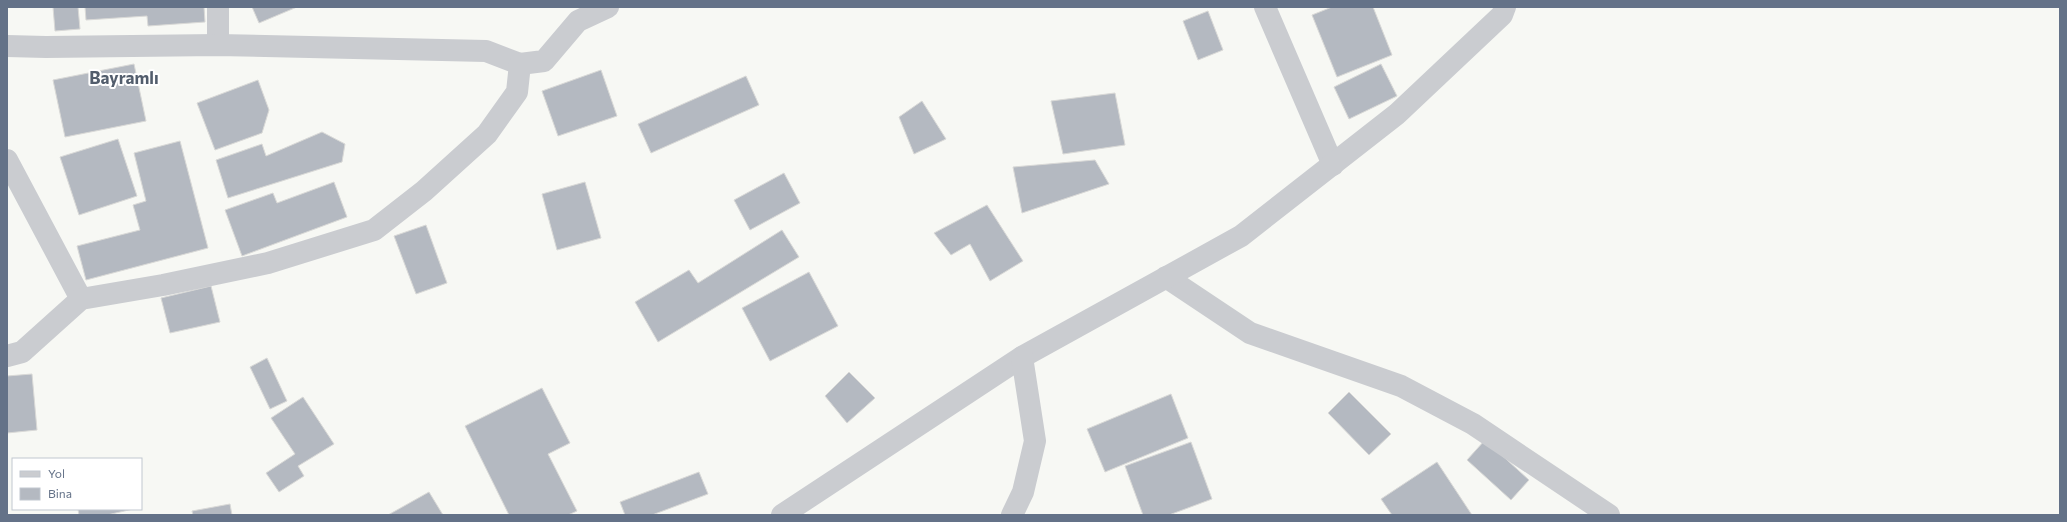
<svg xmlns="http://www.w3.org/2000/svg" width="2067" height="522" font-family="Commissioner,sans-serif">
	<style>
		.building { fill: #b4b9c1; stroke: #d9d9d7 }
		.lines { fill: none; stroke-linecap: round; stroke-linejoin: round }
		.street { stroke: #caccd0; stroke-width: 22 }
		.labels { text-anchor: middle; stroke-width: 4; stroke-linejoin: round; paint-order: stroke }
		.quarter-label { font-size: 17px; font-weight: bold; fill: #525d6c; stroke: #fff }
	</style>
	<rect width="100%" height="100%" fill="#f7f8f4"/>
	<!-- building -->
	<g class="building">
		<path d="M 53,7 L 78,7 L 80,29 L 55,31 Z"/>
		<path d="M 85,7 L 204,7 L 205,22 L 148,26 L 147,16 L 86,20 Z"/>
		<path d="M 252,7 L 297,7 L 259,23 Z"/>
		<path d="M 1332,7 L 1373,7 L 1392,55 L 1337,77 L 1312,15 Z"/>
		<path d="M 1208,11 L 1223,50 L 1198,60 L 1183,21 Z"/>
		<path d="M 134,64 L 146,121 L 65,137 L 53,80 Z"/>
		<path d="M 1381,64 L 1397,96 L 1349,119 L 1334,87 Z"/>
		<path d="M 601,70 L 617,116 L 558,136 L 542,91 Z"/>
		<path d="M 746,76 L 759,105 L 651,153 L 638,124 Z"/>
		<path d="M 258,80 L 269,110 L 262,133 L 215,150 L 197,103 Z"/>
		<path d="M 1115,93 L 1125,145 L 1063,154 L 1051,101 Z"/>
		<path d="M 922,101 L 946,139 L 914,154 L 899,117 Z"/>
		<path d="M 322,132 L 345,144 L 342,162 L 228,198 L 216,160 L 262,144 L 266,156 Z"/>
		<path d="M 118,139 L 137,196 L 79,215 L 60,157 Z"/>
		<path d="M 180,141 L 208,248 L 86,280 L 77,246 L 140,230 L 133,205 L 146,201 L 134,153 Z"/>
		<path d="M 1095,160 L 1109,184 L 1022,213 L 1013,167 Z"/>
		<path d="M 784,173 L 800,203 L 750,230 L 734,200 Z"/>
		<path d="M 334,182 L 347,217 L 242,256 L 225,210 L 273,193 L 277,203 Z"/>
		<path d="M 585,182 L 601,238 L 557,250 L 542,194 Z"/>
		<path d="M 987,205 L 1023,261 L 990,281 L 970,244 L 951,255 L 934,233 Z"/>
		<path d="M 426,225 L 447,283 L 416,294 L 394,236 Z"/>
		<path d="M 782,230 L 799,257 L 658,342 L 635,302 L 689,270 L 698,283 Z"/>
		<path d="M 809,272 L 838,326 L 770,361 L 742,308 Z"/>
		<path d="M 211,286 L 220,322 L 170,333 L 161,298 Z"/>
		<path d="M 267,358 L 287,401 L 270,409 L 250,367 Z"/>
		<path d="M 849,372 L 875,398 L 847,423 L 825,396 Z"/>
		<path d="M 32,374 L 37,430 L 7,433 L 7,376 Z"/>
		<path d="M 542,388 L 570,443 L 548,454 L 577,511 L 568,515 L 509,515 L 465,426 Z"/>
		<path d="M 1349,392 L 1391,434 L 1369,455 L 1328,413 Z"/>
		<path d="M 1171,394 L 1188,438 L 1105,472 L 1087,429 Z"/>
		<path d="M 303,397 L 334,444 L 298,466 L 304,476 L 279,492 L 266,473 L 295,454 L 271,418 Z"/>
		<path d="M 1485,440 L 1529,480 L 1511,500 L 1467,460 Z"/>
		<path d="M 1191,442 L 1212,499 L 1169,515 L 1143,515 L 1125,466 Z"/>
		<path d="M 1437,462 L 1472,515 L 1392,515 L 1381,499 Z"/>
		<path d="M 699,472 L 708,494 L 652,515 L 625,515 L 620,502 Z"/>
		<path d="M 429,492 L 443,515 L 388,515 Z"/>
		<path d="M 230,504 L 232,515 L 193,515 L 192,511 Z"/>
		<path d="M 78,509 L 133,509 L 107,515 L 79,515 Z"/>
	</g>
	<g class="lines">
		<!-- street -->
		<g class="street">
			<path d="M 218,7 L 218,45"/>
			<path d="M 1265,7 L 1333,165"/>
			<path d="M 7,46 L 46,47 L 218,45 L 486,51 L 520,64"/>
			<path d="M 7,160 L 81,299"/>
			<path d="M 1166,277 L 1250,333 L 1401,386 L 1473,424 L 1609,515"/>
			<path d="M 7,356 L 22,352 L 81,299 L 163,285 L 268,263 L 374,230 L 424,191 L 487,134 L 517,92 L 520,64 L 544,61 L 578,21 L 608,7"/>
			<path d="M 782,515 L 1022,357 L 1241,236 L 1397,114 L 1502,15 L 1505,7"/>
			<path d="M 1012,515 L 1023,492 L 1035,441 L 1022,357"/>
		</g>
	</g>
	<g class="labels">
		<!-- quarter labels -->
		<g class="quarter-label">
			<text x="124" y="84">Bayramlı</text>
		</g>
	</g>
	<!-- border -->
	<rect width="2067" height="522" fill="none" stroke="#647288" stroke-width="16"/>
	<!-- legend -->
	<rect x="12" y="458" width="130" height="52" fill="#ffffff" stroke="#c1c7cf"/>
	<rect x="20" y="471" width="20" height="6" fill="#caccd0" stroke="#c1c7cf"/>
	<text x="48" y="478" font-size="12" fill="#647288">Yol</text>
	<rect x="20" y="488" width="20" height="12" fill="#b4b9c1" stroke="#c1c7cf"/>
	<text x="48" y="498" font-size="12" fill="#647288">Bina</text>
</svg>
